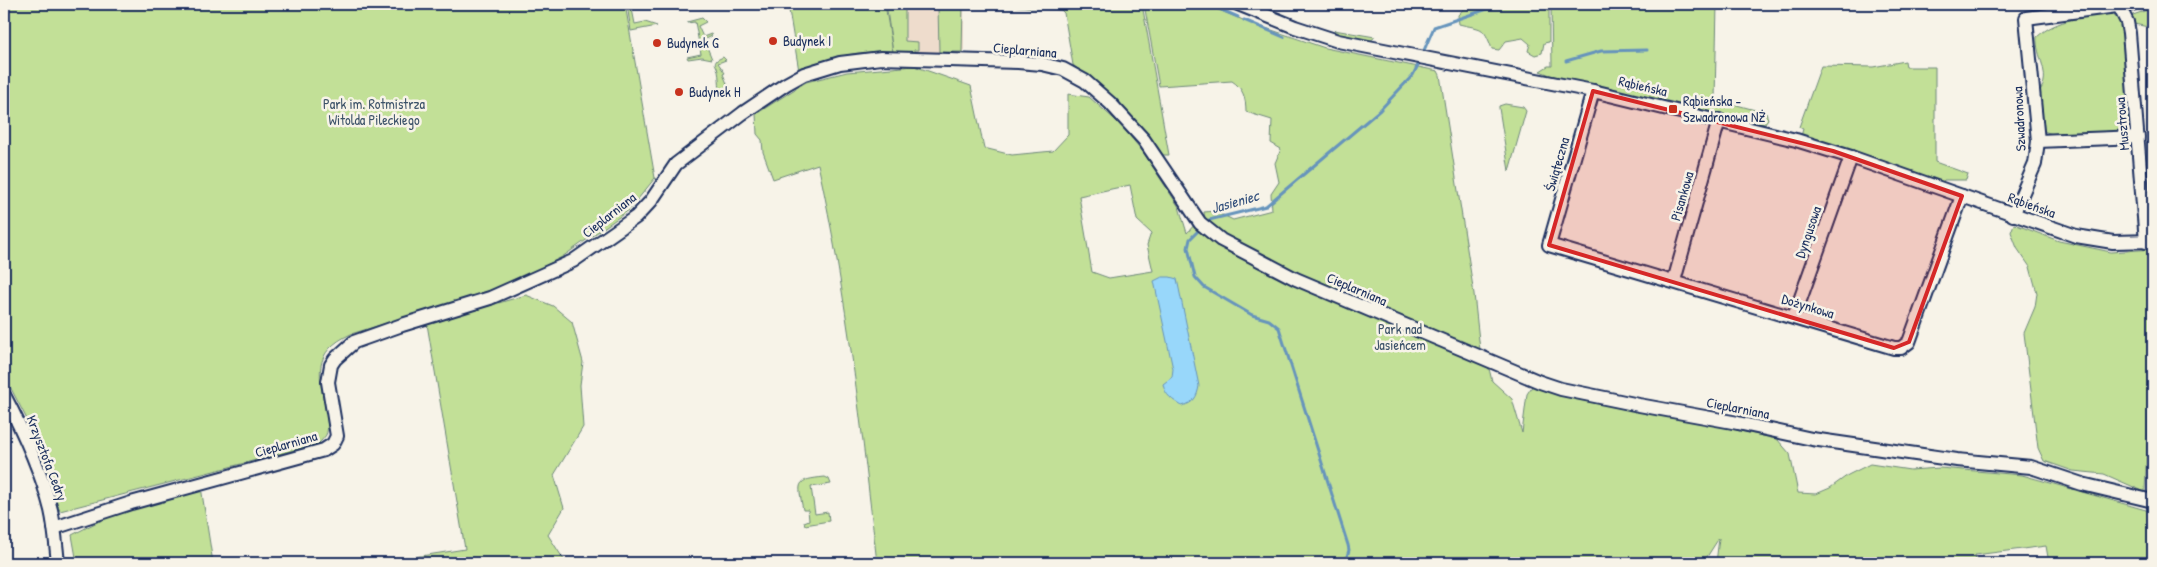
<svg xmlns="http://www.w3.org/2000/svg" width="2157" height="567" font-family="'Patrick Hand',sans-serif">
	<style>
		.built { fill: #eedccc }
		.green { fill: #c2e097; stroke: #6e887a; fill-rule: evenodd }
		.water { fill: #98d7fa; stroke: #6694bc }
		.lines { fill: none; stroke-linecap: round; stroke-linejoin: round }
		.stream { stroke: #6694bc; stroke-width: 3 }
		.minor-casing { stroke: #1b2f5e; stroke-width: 16 }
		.minor { stroke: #f7f3e8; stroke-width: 12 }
		.marked { fill: #d62828; fill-opacity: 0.2; stroke: #d62828; stroke-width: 4; stroke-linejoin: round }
		.poi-dot { fill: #c8321e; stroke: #f7f3e8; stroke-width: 2 }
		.labels { text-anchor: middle; stroke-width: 5; stroke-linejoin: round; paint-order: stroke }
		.poi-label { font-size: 14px; fill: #1b2f5e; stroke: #f7f3e8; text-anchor: start }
		.street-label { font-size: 14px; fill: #1b2f5e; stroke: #f7f3e8 }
		.park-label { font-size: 14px; fill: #3c5269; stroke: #f7f3e8 }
		.water-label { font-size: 15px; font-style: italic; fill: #34517d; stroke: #f7f3e8 }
	</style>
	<rect width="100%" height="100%" fill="#f7f3e8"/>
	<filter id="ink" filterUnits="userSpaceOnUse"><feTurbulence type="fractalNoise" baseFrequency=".02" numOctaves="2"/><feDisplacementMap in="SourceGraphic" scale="10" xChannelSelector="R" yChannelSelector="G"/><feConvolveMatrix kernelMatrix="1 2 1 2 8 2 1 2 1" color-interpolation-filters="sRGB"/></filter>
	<g filter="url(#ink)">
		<!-- built -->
		<path class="built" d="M 885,4 L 964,4 L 964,53 L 893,53 Z"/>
		<!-- green -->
		<g class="green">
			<path d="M 4,4 L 625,4 L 655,178 L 629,210 L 562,257 L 523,277 L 481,294 L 351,334 C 311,352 319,376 326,412 C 327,419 329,428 326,435 C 324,438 321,441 318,444 L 60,511 L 31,427 L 4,375 Z"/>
			<path d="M 627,4 L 631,4 L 635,24 L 645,22 L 657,26 L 631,31 Z"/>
			<path d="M 788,4 L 885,4 L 893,53 C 854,49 834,58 799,71 Z"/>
			<path d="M 886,4 L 907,4 L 905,4 L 905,41 L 918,42 L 918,50 L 914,50 L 914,52 L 893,52 Z"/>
			<path d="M 937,4 L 963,4 L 962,52 L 939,52 L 938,5 Z"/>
			<path d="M 998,4 L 1142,4 L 1169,155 L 1163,155 C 1139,119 1106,92 1073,65 L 1064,13 L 1061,10 Z"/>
			<path d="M 1144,4 L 1204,4 L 1248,22 L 1325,48 L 1438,71 L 1440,75 L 1474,294 L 1480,350 L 1485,352 L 1492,381 L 1512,399 L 1522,433 L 1527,394 L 1533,385 L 1777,439 L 1790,454 L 1798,493 L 1816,494 L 1830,488 L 1848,475 L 1870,464 L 1910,470 L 1940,468 L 2022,475 L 2153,512 L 2153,563 L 2049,563 L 2046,546 L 1975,555 L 1976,563 L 1716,563 L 1719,538 L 1703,563 L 877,563 C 862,430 847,295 818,164 L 773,179 L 763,152 L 762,140 L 757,134 L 756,114 L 806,82 L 847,72 L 914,66 L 971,86 L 984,148 L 1012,155 L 1053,151 L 1068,135 L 1068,94 L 1089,97 L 1121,125 L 1143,152 L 1179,207 L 1187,233 L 1196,223 L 1206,232 L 1204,212 L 1215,211 L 1233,220 L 1272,210 L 1271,194 L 1279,182 L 1275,163 L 1281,149 L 1271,143 L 1272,120 L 1246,112 C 1246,98 1243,88 1232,81 L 1159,86 ZM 1130,185 L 1137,220 L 1151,233 L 1147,245 L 1153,271 L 1109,278 L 1092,272 L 1079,196 Z"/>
			<path d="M 1468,4 L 1549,4 L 1549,42 L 1544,43 L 1542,53 L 1535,55 L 1528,51 L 1530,44 L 1523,38 L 1506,41 L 1499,50 L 1492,49 C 1483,24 1482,30 1459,24 L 1458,15 Z"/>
			<path d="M 1551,4 L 1717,4 L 1715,99 L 1766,113 L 1768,119 L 1765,123 L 1757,124 L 1550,75 L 1540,71 L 1548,66 L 1552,66 Z"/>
			<path d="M 2153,8 L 2153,28 L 2134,24 L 2130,16 Z"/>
			<path d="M 2112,14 L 2119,20 L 2124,34 L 2130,123 L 2126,130 C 2104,132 2061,141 2042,130 L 2039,92 C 2053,75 2035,56 2037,37 C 2056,19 2087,16 2112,14 Z"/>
			<path d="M 702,18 L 706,22 L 698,26 L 703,37 L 711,34 L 712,36 L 704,40 L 712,59 L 702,57 L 688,59 L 687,57 L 701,54 L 695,22 L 687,23 L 687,22 Z"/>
			<path d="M 1334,30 L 1375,37 L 1368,43 L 1341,36 Z"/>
			<path d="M 723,57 L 726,60 L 718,63 L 725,73 L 723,74 L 728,86 L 722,89 L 725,97 L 721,98 C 718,86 721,74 715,63 L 717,60 Z"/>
			<path d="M 1905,61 L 1906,67 L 1935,67 L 1935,162 L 1968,174 L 1966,180 L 1944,180 L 1941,184 L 1801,136 L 1803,129 L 1799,127 L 1821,66 L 1873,67 Z"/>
			<path d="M 1505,104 L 1523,107 L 1526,111 L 1509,171 L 1499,108 L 1499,106 Z"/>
			<path d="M 2014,224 L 2059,241 L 2111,252 L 2153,249 L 2153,309 L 2145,492 L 2104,474 L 2073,471 L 2044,461 L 2038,448 L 2024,333 L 2035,307 L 2037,293 L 2030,267 L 2017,248 L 2011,232 Z"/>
			<path d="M 526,295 L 553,306 L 572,322 L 583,362 L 580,385 L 583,427 L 554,475 L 564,508 L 548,535 L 566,563 L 377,563 L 465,549 L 427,324 Z"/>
			<path d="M 825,477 L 829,479 L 831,484 L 811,487 L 815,514 L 828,512 L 829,521 L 805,525 L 804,522 L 809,520 L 808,510 L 803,510 C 798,482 795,480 825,477 Z"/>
			<path d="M 201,487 L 213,563 L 77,563 L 72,535 L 103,519 Z"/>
		</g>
		<!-- water -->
		<path class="water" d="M 1162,277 L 1170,277 L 1177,279 L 1199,386 C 1197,397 1194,403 1182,406 C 1173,400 1165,396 1163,384 L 1172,377 L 1173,369 L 1154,281 Z"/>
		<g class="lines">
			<!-- stream -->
			<g class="stream">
				<path d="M 1208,4 L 1238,17"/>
				<path d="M 1244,20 L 1284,37"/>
				<path d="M 1422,55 L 1434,27 L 1502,4"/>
				<path d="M 1566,61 L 1601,51 L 1647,50"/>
				<path d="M 1206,223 L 1209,220 L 1266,206 L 1380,110 L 1413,75 L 1420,61"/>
				<path d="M 1202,227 L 1190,239 L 1188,248 L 1195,277 L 1204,287 L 1252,315 L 1269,320 L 1279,328 L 1348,545 L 1349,550 L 1345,563"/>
			</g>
			<defs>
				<g id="minor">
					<path d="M 1238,4 L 1295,27 L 1338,41 L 1593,91 L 1796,140 L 1851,157 L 2076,236 L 2113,242 L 2153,241"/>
					<path d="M 2119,6 L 2127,22 L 2129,33 L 2146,242"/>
					<path d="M 1593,91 L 1549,245 L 1894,348 L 1901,348 L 1909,342 L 1962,196"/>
					<path d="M 2038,141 L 2138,137"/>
					<path d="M 2013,215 L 2035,164 L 2038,141 L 2026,18 L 2132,4"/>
					<path d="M 1674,281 L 1719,120"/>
					<path d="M 1794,317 L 1851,157"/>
					<path d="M 4,395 C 23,431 41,470 51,510 C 55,527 56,545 58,563"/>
					<path d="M 54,528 L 131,503 L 324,450 L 333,444 L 337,436 L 328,382 L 331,365 L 335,359 L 354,342 L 402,325 L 490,298 L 573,261 L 636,217 L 651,201 L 676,164 L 743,113 L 786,84 L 804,74 L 840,63 L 881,58 L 1018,62 L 1042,64 L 1063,69 L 1085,81 L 1110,103 L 1144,140 L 1200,223 L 1221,240 L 1296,279 L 1540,382 L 1561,389 L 1639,405 L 1738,423 L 1812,439 L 1957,460 L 2031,467 L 2082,484 L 2153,501"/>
				</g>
			</defs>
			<!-- minor casing -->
			<use href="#minor" class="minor-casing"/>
			<!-- minor -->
			<use href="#minor" class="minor"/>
		</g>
	</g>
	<!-- marked area -->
	<path class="marked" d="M 1593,91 L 1833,151 L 1962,196 L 1909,342 L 1894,348 L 1549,245 Z"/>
	<!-- markers -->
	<g class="poi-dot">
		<circle cx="773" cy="41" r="5"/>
		<circle cx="657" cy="43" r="5"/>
		<circle cx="679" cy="92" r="5"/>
		<rect x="1668" y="104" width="10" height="10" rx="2.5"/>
	</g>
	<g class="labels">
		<!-- poi labels -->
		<g class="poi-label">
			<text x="783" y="46">Budynek I</text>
			<text x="667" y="48">Budynek G</text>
			<text x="689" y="97">Budynek H</text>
			<text x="1683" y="106">Rąbieńska -<tspan x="1683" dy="16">Szwadronowa NŻ</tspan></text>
		</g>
		<!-- street labels -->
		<g class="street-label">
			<text transform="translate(1025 50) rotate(5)" y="5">Cieplarniana</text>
			<text transform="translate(1643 86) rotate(13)" y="5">Rąbieńska</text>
			<text transform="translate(2019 119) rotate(-93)" y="5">Szwadronowa</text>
			<text transform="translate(2122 124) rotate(-95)" y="5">Musztrowa</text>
			<text transform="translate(1557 164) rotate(-74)" y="5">Świąteczna</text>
			<text transform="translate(1682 196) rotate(-74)" y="5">Pisankowa</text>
			<text transform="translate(2032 205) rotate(20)" y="5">Rąbieńska</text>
			<text transform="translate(609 215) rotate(-38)" y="5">Cieplarniana</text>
			<text transform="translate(1808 232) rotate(-71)" y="5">Dyngusowa</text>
			<text transform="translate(1357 289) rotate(23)" y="5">Cieplarniana</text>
			<text transform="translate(1808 306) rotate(17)" y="5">Dożynkowa</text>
			<text transform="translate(1738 408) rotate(11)" y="5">Cieplarniana</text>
			<text transform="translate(286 444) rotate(-16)" y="5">Cieplarniana</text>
			<text transform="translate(47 458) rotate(69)" y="5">Krzysztofa Cedry</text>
		</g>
		<!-- park labels -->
		<g class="park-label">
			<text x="374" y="109">Park im. Rotmistrza<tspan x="374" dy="16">Witolda Pileckiego</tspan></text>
			<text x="1400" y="334">Park nad<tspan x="1400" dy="16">Jasieńcem</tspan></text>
		</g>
		<!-- water labels -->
		<g class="water-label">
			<text transform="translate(1235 202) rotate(-16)" y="5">Jasieniec</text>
		</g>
	</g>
	<!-- margin -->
	<rect width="2157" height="567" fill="none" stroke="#f7f3e8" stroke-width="20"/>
	<rect x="10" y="10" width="2137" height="547" fill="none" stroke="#1b2f5e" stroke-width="2" filter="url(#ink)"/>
</svg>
